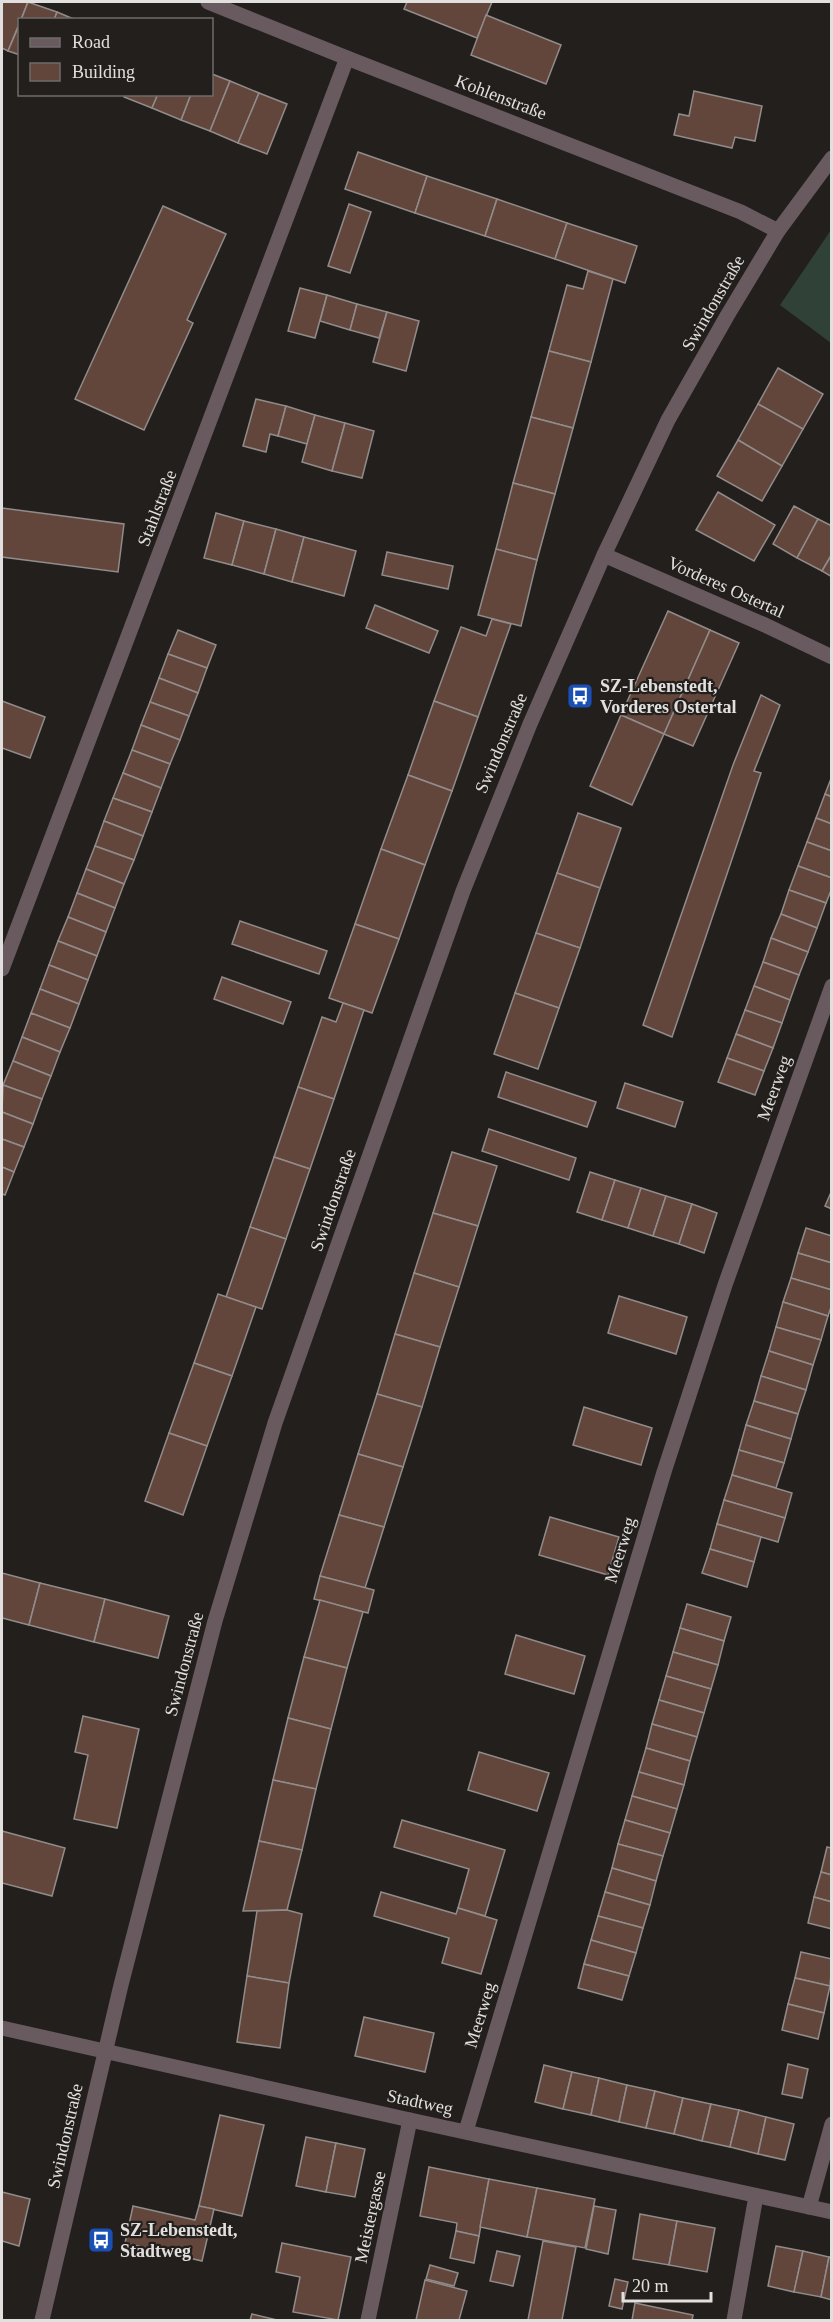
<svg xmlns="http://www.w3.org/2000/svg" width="833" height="2322" font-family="'Times New Roman',serif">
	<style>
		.green { fill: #304137 }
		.building { fill: #62463b; stroke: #918c8b; stroke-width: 1.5 }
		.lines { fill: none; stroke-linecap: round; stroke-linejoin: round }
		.minor { stroke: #685a5f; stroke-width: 15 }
		.tertiary { stroke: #685a5f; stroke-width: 15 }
		.labels { text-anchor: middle; stroke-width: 4.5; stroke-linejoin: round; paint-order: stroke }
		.street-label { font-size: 18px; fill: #e2e0de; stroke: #221f1d }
		.poi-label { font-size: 18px; font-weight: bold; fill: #e2e0de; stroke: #221f1d; text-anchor: start }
	</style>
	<rect width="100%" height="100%" fill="#221f1d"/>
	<!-- green -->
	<path class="green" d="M 831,230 L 831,343 L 780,305 Z"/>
	<!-- building -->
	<g class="building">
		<path d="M 2,2 L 28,2 L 8,51 L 2,48 Z"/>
		<path d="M 28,2 L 57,12 L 54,20 L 21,20 Z"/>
		<path d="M 407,2 L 492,2 L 477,38 L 404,9 Z"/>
		<path d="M 57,12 L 76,20 L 54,20 Z"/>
		<path d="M 486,15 L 561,45 L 546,84 L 471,55 Z"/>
		<path d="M 20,23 L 20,55 L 8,51 Z"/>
		<path d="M 212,74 L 230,81 L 210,131 L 181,120 L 191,94 L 212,94 Z"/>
		<path d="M 230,81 L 259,93 L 238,143 L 210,131 Z"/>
		<path d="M 694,91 L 762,106 L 755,141 L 735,137 L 732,148 L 674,135 L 679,114 L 689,116 Z"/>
		<path d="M 259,93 L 287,104 L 267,154 L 238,143 Z"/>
		<path d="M 124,94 L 158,94 L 152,108 L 124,97 Z"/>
		<path d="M 158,94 L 191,94 L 181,120 L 152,108 Z"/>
		<path d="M 358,152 L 427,176 L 415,213 L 345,189 Z"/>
		<path d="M 427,176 L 497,199 L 485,236 L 415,213 Z"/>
		<path d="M 497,199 L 567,223 L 555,259 L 485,236 Z"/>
		<path d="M 349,204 L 371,212 L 350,273 L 328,266 Z"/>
		<path d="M 163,206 L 226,234 L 187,320 L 193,323 L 144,430 L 75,399 Z"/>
		<path d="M 567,223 L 637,246 L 625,283 L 555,259 Z"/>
		<path d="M 588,271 L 613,279 L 591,362 L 549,351 L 567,285 L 583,289 Z"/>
		<path d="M 300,288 L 327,295 L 315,338 L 288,331 Z"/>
		<path d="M 327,295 L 357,304 L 350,330 L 320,321 Z"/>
		<path d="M 357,304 L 387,312 L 379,338 L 350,330 Z"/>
		<path d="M 387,312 L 419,321 L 406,371 L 373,362 Z"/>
		<path d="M 549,351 L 591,362 L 573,428 L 531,417 Z"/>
		<path d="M 778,368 L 823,394 L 803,429 L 758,404 Z"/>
		<path d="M 256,399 L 286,406 L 278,436 L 270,434 L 266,452 L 243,446 Z"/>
		<path d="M 758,404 L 803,429 L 782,466 L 738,440 Z"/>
		<path d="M 286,406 L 315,415 L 307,444 L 278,436 Z"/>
		<path d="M 315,415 L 345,423 L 332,471 L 302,462 Z"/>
		<path d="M 531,417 L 573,428 L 555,494 L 513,483 Z"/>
		<path d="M 345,423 L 374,431 L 362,478 L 332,471 Z"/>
		<path d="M 738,440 L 782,466 L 762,501 L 717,476 Z"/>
		<path d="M 513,483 L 555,494 L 537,560 L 496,549 Z"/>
		<path d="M 718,492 L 775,525 L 754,561 L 696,530 Z"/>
		<path d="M 794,506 L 818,519 L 797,558 L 773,544 Z"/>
		<path d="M 2,508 L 124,524 L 118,572 L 2,557 Z"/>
		<path d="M 216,513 L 244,521 L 232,565 L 204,558 Z"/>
		<path d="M 818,519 L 832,526 L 832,554 L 822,571 L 797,558 Z"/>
		<path d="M 244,521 L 276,529 L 264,574 L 232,565 Z"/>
		<path d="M 276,529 L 304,537 L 292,582 L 264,574 Z"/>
		<path d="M 304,537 L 356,551 L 344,596 L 292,582 Z"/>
		<path d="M 496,549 L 537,560 L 521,626 L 478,615 Z"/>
		<path d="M 387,552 L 453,566 L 448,589 L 382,575 Z"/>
		<path d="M 832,554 L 832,577 L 822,571 Z"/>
		<path d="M 375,605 L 438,631 L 429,653 L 366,628 Z"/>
		<path d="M 668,611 L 710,630 L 664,734 L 621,715 Z"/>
		<path d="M 492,619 L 511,624 L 478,717 L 434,701 L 461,627 L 486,636 Z"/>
		<path d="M 178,630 L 216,645 L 207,668 L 168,654 Z"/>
		<path d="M 710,630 L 739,643 L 693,746 L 664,734 Z"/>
		<path d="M 168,654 L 207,668 L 198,693 L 159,678 Z"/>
		<path d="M 159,678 L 198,693 L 189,716 L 150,702 Z"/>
		<path d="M 761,695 L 780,705 L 754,771 L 761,773 L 672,1037 L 643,1025 L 733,765 Z"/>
		<path d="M 2,701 L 45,717 L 30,758 L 2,748 Z"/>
		<path d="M 434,701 L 478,717 L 452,791 L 408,775 Z"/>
		<path d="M 150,702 L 189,716 L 180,740 L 141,725 Z"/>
		<path d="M 621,715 L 664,734 L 632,805 L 590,786 Z"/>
		<path d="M 141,725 L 180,740 L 170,764 L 132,750 Z"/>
		<path d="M 132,750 L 170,764 L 161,788 L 123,773 Z"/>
		<path d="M 123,773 L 161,788 L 152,812 L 113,798 Z"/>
		<path d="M 408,775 L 452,791 L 425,865 L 381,849 Z"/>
		<path d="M 832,776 L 832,797 L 825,794 Z"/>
		<path d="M 825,794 L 832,797 L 832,824 L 816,818 Z"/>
		<path d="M 113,798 L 152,812 L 143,836 L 104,821 Z"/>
		<path d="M 578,813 L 621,828 L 600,888 L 557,873 Z"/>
		<path d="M 816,818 L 832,824 L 832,851 L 807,842 Z"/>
		<path d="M 104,821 L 143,836 L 134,860 L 95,846 Z"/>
		<path d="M 807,842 L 832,851 L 832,878 L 798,866 Z"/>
		<path d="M 95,846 L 134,860 L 124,884 L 86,869 Z"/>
		<path d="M 381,849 L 425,865 L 399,939 L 355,924 Z"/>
		<path d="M 798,866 L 832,878 L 832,888 L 826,903 L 789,890 Z"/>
		<path d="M 86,869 L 124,884 L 115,908 L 77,893 Z"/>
		<path d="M 557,873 L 600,888 L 580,948 L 536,933 Z"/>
		<path d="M 789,890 L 826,903 L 817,928 L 781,914 Z"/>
		<path d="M 77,893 L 115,908 L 106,932 L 68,917 Z"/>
		<path d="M 781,914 L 817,928 L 808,952 L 771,938 Z"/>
		<path d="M 68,917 L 106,932 L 97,956 L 58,941 Z"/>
		<path d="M 240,921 L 327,951 L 319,974 L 232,944 Z"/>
		<path d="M 355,924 L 399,939 L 372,1013 L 329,998 Z"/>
		<path d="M 536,933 L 580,948 L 559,1008 L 515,993 Z"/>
		<path d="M 771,938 L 808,952 L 799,975 L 763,962 Z"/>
		<path d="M 58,941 L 97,956 L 88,980 L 49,965 Z"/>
		<path d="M 763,962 L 799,975 L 790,1000 L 754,986 Z"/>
		<path d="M 49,965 L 88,980 L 79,1004 L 40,989 Z"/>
		<path d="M 222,977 L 291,1002 L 283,1024 L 214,999 Z"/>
		<path d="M 754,986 L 790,1000 L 782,1023 L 745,1010 Z"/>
		<path d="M 40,989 L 79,1004 L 70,1028 L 31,1013 Z"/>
		<path d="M 515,993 L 559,1008 L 538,1069 L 494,1054 Z"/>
		<path d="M 343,1003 L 364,1010 L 334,1099 L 298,1087 L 322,1017 L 336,1022 Z"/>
		<path d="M 745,1010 L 782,1023 L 773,1048 L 736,1034 Z"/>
		<path d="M 31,1013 L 70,1028 L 60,1052 L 22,1037 Z"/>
		<path d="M 736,1034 L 773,1048 L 764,1071 L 727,1058 Z"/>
		<path d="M 22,1037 L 60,1052 L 51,1076 L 13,1061 Z"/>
		<path d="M 727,1058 L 764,1071 L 755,1095 L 718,1082 Z"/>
		<path d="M 13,1061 L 51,1076 L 42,1099 L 3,1085 Z"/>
		<path d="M 506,1072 L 596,1102 L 587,1127 L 498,1097 Z"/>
		<path d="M 625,1083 L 683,1102 L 675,1127 L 617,1108 Z"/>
		<path d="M 3,1085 L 42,1099 L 33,1124 L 2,1112 Z"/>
		<path d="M 298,1087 L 334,1099 L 310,1169 L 274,1157 Z"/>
		<path d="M 2,1112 L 33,1124 L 24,1147 L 2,1139 Z"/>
		<path d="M 489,1129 L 576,1158 L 569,1180 L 482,1151 Z"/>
		<path d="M 2,1139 L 24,1147 L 14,1172 L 2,1167 Z"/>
		<path d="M 452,1152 L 497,1166 L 478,1226 L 433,1213 Z"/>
		<path d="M 274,1157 L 310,1169 L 286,1239 L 250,1227 Z"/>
		<path d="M 2,1167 L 14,1172 L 5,1195 L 2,1194 Z"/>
		<path d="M 590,1172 L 615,1180 L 602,1220 L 577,1212 Z"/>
		<path d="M 615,1180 L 641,1188 L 628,1228 L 602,1220 Z"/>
		<path d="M 641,1188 L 666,1196 L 653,1236 L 628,1228 Z"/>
		<path d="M 832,1190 L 832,1209 L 825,1206 Z"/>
		<path d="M 666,1196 L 692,1204 L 679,1244 L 653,1236 Z"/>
		<path d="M 692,1204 L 717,1213 L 704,1253 L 679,1244 Z"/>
		<path d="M 433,1213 L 478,1226 L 459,1287 L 414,1273 Z"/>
		<path d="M 250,1227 L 286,1239 L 262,1309 L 226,1297 Z"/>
		<path d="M 806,1228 L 832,1236 L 832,1263 L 798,1253 Z"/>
		<path d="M 798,1253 L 832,1263 L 832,1290 L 791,1278 Z"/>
		<path d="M 414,1273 L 459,1287 L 440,1347 L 395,1334 Z"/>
		<path d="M 791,1278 L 832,1290 L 832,1304 L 828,1316 L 783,1302 Z"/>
		<path d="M 218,1294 L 256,1307 L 232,1376 L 194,1363 Z"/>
		<path d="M 619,1296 L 687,1317 L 676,1354 L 608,1333 Z"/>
		<path d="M 783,1302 L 828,1316 L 821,1340 L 776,1327 Z"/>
		<path d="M 776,1327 L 821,1340 L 813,1365 L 769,1351 Z"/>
		<path d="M 395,1334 L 440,1347 L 422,1407 L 377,1394 Z"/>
		<path d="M 769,1351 L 813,1365 L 806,1390 L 761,1376 Z"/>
		<path d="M 194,1363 L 232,1376 L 207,1446 L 169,1433 Z"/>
		<path d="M 761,1376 L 806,1390 L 798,1414 L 754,1401 Z"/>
		<path d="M 377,1394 L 422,1407 L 403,1467 L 358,1454 Z"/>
		<path d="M 754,1401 L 798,1414 L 791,1439 L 746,1425 Z"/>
		<path d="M 584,1407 L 652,1428 L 641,1465 L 573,1445 Z"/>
		<path d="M 746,1425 L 791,1439 L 784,1463 L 739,1450 Z"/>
		<path d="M 169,1433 L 207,1446 L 183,1515 L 145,1501 Z"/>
		<path d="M 739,1450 L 784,1463 L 776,1488 L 732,1475 Z"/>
		<path d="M 358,1454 L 403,1467 L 384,1527 L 339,1515 Z"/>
		<path d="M 732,1475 L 792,1493 L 785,1518 L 724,1500 Z"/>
		<path d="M 724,1500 L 785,1518 L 778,1542 L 717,1524 Z"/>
		<path d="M 339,1515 L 384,1527 L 365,1588 L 320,1576 Z"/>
		<path d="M 550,1517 L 619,1537 L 608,1575 L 539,1555 Z"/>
		<path d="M 717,1524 L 761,1537 L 754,1562 L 710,1549 Z"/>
		<path d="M 710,1549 L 754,1562 L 747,1587 L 702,1573 Z"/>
		<path d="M 2,1573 L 40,1583 L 29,1625 L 2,1618 Z"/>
		<path d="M 320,1576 L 374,1590 L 368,1613 L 314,1599 Z"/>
		<path d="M 40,1583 L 105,1599 L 94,1642 L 29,1625 Z"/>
		<path d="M 105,1599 L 169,1616 L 158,1658 L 94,1642 Z"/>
		<path d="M 320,1600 L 363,1612 L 347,1668 L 304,1657 Z"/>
		<path d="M 687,1604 L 731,1617 L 724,1641 L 680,1628 Z"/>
		<path d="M 680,1628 L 724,1641 L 718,1665 L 673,1652 Z"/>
		<path d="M 516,1635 L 585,1656 L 574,1694 L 505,1674 Z"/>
		<path d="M 673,1652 L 718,1665 L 711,1689 L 666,1676 Z"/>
		<path d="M 304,1657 L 347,1668 L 331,1729 L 288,1718 Z"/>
		<path d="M 666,1676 L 711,1689 L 704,1713 L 659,1700 Z"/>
		<path d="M 659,1700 L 704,1713 L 697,1737 L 652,1724 Z"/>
		<path d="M 83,1716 L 139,1729 L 117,1828 L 74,1819 L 88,1755 L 75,1752 Z"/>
		<path d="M 288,1718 L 331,1729 L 316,1789 L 273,1780 Z"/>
		<path d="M 652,1724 L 697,1737 L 690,1761 L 646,1748 Z"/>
		<path d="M 646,1748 L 690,1761 L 684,1785 L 639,1772 Z"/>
		<path d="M 479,1752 L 549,1773 L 537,1811 L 468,1790 Z"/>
		<path d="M 639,1772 L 684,1785 L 677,1809 L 632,1796 Z"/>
		<path d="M 273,1780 L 316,1789 L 302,1850 L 259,1841 Z"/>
		<path d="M 632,1796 L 677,1809 L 670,1833 L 625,1820 Z"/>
		<path d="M 402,1820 L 505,1850 L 485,1916 L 458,1908 L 469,1869 L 394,1847 Z"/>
		<path d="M 625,1820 L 670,1833 L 663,1856 L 618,1844 Z"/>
		<path d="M 2,1831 L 65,1848 L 52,1896 L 2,1883 Z"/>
		<path d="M 259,1841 L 302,1850 L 287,1910 L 243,1911 Z"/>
		<path d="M 618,1844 L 663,1856 L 656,1881 L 612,1868 Z"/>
		<path d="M 827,1847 L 832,1848 L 832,1875 L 821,1872 Z"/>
		<path d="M 612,1868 L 656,1881 L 650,1905 L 605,1892 Z"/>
		<path d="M 821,1872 L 832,1875 L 832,1902 L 814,1897 Z"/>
		<path d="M 381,1892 L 456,1914 L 458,1908 L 497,1920 L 481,1974 L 442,1963 L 449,1938 L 374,1916 Z"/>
		<path d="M 605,1892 L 650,1905 L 643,1928 L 598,1916 Z"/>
		<path d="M 814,1897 L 832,1902 L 832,1929 L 808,1923 Z"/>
		<path d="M 287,1910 L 302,1914 L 289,1983 L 247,1976 L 257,1911 Z"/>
		<path d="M 598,1916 L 643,1928 L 636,1953 L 591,1940 Z"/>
		<path d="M 591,1940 L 636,1953 L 629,1976 L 584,1964 Z"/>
		<path d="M 801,1952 L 832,1959 L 830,1986 L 795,1978 Z"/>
		<path d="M 584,1964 L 629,1976 L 622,2000 L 578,1988 Z"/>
		<path d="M 247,1976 L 289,1983 L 280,2048 L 237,2042 Z"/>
		<path d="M 795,1978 L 830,1986 L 824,2013 L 788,2004 Z"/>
		<path d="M 788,2004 L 824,2013 L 818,2039 L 782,2030 Z"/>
		<path d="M 364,2017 L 434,2033 L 425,2072 L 355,2056 Z"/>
		<path d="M 788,2064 L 808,2069 L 802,2098 L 782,2094 Z"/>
		<path d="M 544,2065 L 572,2072 L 563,2109 L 535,2102 Z"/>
		<path d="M 572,2072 L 599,2078 L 591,2115 L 563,2109 Z"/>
		<path d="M 599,2078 L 627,2085 L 619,2122 L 591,2115 Z"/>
		<path d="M 627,2085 L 655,2091 L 646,2128 L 619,2122 Z"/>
		<path d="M 655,2091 L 683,2098 L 674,2134 L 646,2128 Z"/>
		<path d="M 683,2098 L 711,2104 L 702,2141 L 674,2134 Z"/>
		<path d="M 711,2104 L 739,2110 L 730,2147 L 702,2141 Z"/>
		<path d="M 739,2110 L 766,2117 L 758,2154 L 730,2147 Z"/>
		<path d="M 220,2115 L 264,2125 L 242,2216 L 199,2206 Z"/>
		<path d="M 766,2117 L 794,2124 L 785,2160 L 758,2154 Z"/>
		<path d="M 306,2137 L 336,2143 L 326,2192 L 296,2186 Z"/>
		<path d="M 336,2143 L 365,2149 L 355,2197 L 326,2192 Z"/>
		<path d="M 429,2167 L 489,2179 L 479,2236 L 456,2231 L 457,2223 L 420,2216 Z"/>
		<path d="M 489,2179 L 537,2188 L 527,2237 L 480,2227 Z"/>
		<path d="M 537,2188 L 595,2199 L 585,2248 L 527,2237 Z"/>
		<path d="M 2,2192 L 30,2199 L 19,2246 L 2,2241 Z"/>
		<path d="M 133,2206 L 195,2220 L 199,2206 L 214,2209 L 202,2261 L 125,2243 Z"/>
		<path d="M 594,2206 L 616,2210 L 608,2254 L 586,2249 Z"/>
		<path d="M 640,2214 L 677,2221 L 669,2265 L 633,2259 Z"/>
		<path d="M 677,2221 L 715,2228 L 707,2272 L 669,2265 Z"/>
		<path d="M 456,2231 L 479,2236 L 474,2263 L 450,2258 Z"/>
		<path d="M 543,2241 L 576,2247 L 562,2320 L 528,2320 Z"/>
		<path d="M 282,2243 L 351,2257 L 338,2320 L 293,2312 L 300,2277 L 276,2272 Z"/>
		<path d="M 776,2246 L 803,2251 L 794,2292 L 768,2286 Z"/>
		<path d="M 497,2251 L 520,2256 L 513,2286 L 490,2281 Z"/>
		<path d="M 803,2251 L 829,2257 L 821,2297 L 794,2292 Z"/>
		<path d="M 829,2257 L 832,2258 L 832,2300 L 821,2297 Z"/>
		<path d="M 430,2265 L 458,2273 L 454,2286 L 426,2279 Z"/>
		<path d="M 615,2279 L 628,2282 L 622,2309 L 609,2306 Z"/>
		<path d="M 425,2280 L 467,2291 L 459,2320 L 416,2320 Z"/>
		<path d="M 635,2303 L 693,2315 L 692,2320 L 632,2320 Z"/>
		<path d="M 252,2314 L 277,2320 L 250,2320 Z"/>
	</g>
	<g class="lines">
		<!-- minor -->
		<g class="minor">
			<path d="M 208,2 L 347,58 L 741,212 L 778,231"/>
			<path d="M 604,555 L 765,625 L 832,657"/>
			<path d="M 2,969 L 347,58"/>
			<path d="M 2,2028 L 410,2120 L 832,2212"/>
			<path d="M 466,2131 L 664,1472 L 725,1285 L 832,986"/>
			<path d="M 809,2207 L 832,2124"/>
			<path d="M 368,2320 L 410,2120"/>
			<path d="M 734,2320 L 756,2196"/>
		</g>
		<!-- tertiary -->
		<path class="tertiary" d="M 42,2320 L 121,1985 L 215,1621 L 275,1423 L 463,891 L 530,724 L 604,555 L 668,420 L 727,316 L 778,231 L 832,158"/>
	</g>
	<!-- icons -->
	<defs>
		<symbol id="bus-square" viewBox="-11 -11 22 22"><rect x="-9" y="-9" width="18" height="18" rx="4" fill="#1a4fb4" stroke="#221f1d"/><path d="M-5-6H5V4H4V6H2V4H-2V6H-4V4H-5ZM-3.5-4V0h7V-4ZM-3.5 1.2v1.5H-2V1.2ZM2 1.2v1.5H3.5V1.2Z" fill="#fff"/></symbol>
	</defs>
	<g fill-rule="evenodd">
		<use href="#bus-square" x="565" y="681" width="30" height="30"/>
		<use href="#bus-square" x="86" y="2225" width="30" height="30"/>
	</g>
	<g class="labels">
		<!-- street labels -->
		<g class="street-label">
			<text transform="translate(501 97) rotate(21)" y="6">Kohlenstraße</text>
			<text transform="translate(713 303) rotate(-60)" y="6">Swindonstraße</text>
			<text transform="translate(157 508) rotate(-69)" y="6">Stahlstraße</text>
			<text transform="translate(726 587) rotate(24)" y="6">Vorderes Ostertal</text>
			<text transform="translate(501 743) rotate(-67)" y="6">Swindonstraße</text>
			<text transform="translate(774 1088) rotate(-70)" y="6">Meerweg</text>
			<text transform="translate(333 1200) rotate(-71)" y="6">Swindonstraße</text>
			<text transform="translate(620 1550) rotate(-73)" y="6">Meerweg</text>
			<text transform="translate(184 1664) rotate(-75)" y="6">Swindonstraße</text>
			<text transform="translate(480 2015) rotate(-73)" y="6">Meerweg</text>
			<text transform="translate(420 2102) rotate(12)" y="6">Stadtweg</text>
			<text transform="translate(65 2136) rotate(-77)" y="6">Swindonstraße</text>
			<text transform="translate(370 2217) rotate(-78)" y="6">Meistergasse</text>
		</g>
		<!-- poi labels -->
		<g class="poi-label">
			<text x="600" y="692">SZ-Lebenstedt,<tspan x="600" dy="21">Vorderes Ostertal</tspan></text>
			<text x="120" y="2236">SZ-Lebenstedt,<tspan x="120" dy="21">Stadtweg</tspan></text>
		</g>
	</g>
	<!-- border -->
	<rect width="833" height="2322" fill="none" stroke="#e2e0de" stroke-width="6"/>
	<!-- legend -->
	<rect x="18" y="18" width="195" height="78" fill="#221f1d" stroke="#6f6c6a" stroke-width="1.5"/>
	<rect x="30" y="38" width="30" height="9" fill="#685a5f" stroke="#6f6c6a" stroke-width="1.5"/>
	<text x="72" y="48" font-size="18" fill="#e2e0de">Road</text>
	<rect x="30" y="63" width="30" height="18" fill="#62463b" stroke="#6f6c6a" stroke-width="1.5"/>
	<text x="72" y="78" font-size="18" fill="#e2e0de">Building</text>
	<!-- scale -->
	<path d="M623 2292v9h88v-9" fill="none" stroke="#e2e0de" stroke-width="3"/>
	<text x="632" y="2292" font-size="18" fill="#e2e0de" stroke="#221f1d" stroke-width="4.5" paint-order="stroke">20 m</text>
</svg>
